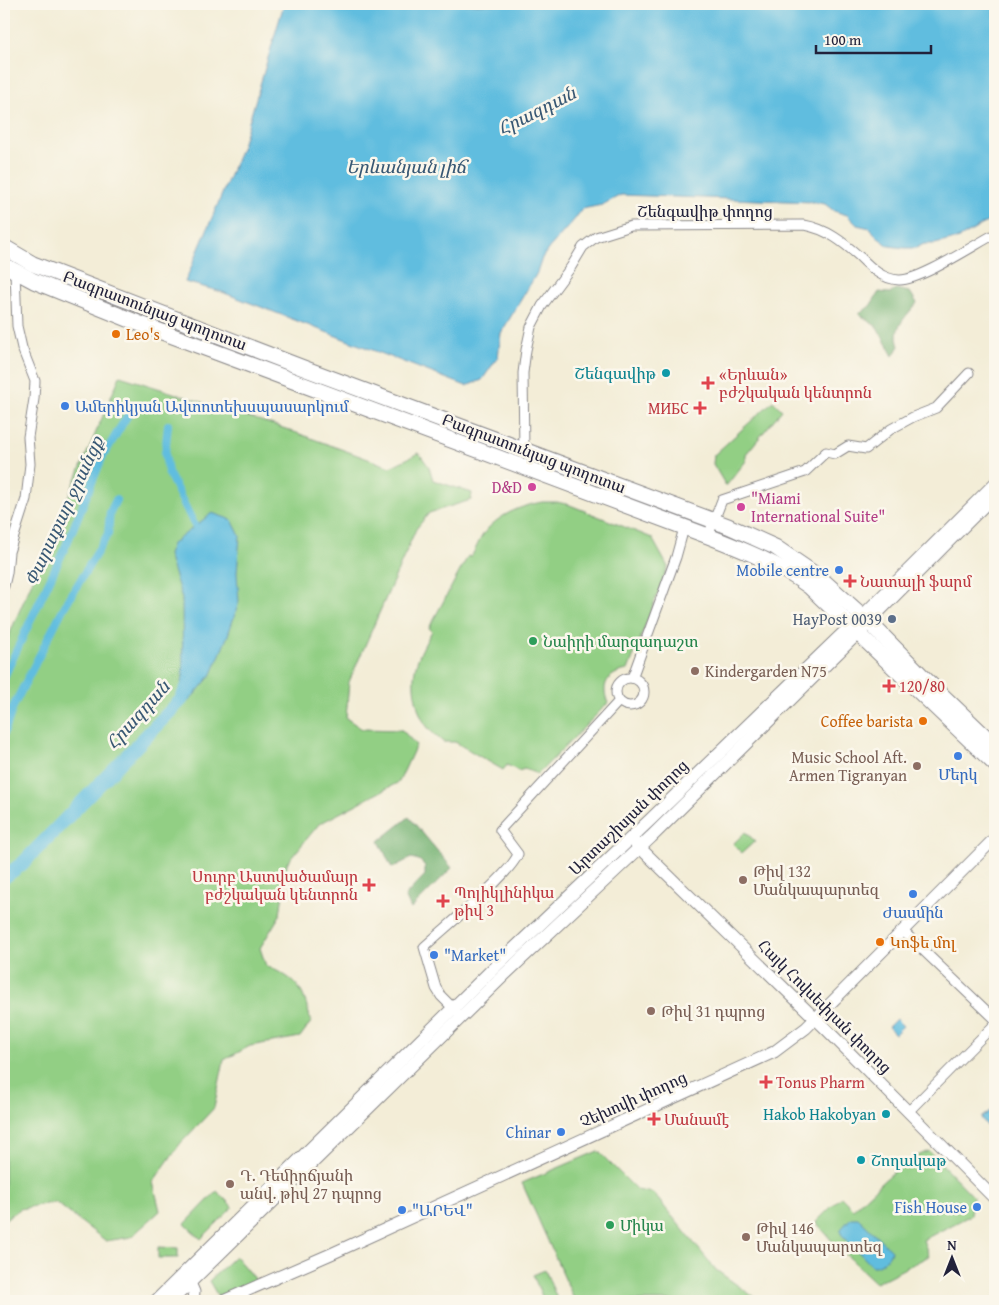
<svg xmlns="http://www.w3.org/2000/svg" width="999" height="1305" font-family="'Gentium Book Plus','Noto Serif Armenian',serif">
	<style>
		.green { fill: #92cf84; stroke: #5a7860 }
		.forest { fill: #75b272; stroke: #4c6a56 }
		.water { fill: #61bddf; stroke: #42708d }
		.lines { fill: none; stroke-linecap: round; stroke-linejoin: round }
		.canal { stroke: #61bddf; stroke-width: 8 }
		.river { stroke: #61bddf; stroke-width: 14 }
		.minor-casing { stroke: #8a8889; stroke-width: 11 }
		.tertiary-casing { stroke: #8a8889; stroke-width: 13 }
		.secondary-casing { stroke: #8a8889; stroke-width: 14 }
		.primary-casing { stroke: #8a8889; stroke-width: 17 }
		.minor { stroke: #fff; stroke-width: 9 }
		.tertiary { stroke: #fff; stroke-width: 11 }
		.secondary { stroke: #fff; stroke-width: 12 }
		.primary { stroke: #fff; stroke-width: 15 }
		.food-dot { fill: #e8710a; stroke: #fbf7ec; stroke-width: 2 }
		.culture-dot { fill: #0f9aa8; stroke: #fbf7ec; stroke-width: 2 }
		.health-dot { fill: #e0444e; stroke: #fbf7ec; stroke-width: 2 }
		.shop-dot { fill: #3f7fe0; stroke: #fbf7ec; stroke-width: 2 }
		.hotel-dot { fill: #d1479c; stroke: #fbf7ec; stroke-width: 2 }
		.service-dot { fill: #5c6f8a; stroke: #fbf7ec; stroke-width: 2 }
		.leisure-dot { fill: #2e9e5b; stroke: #fbf7ec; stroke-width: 2 }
		.education-dot { fill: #8d6e63; stroke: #fbf7ec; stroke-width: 2 }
		.labels { text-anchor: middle; stroke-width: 5; stroke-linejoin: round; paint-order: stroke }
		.street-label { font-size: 16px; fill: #22223b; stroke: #fbf7ec }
		.food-label { font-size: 16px; fill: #c56008; stroke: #fbf7ec; text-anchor: start }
		.culture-label { font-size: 16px; fill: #0d838f; stroke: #fbf7ec; text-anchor: end }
		.health-label { font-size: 16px; fill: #be3a42; stroke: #fbf7ec; text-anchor: start }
		.shop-label { font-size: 16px; fill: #366cbe; stroke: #fbf7ec; text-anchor: start }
		.hotel-label { font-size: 16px; fill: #b23c85; stroke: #fbf7ec; text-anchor: end }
		.service-label { font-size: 16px; fill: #4e5e75; stroke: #fbf7ec; text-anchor: end }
		.leisure-label { font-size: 16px; fill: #27864d; stroke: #fbf7ec; text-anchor: start }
		.education-label { font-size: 16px; fill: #785e54; stroke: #fbf7ec; text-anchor: start }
		.water-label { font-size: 18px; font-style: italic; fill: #385874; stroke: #fbf7ec }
	</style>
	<rect width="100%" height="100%" fill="#fbf7ec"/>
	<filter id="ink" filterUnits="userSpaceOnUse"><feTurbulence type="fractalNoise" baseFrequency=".02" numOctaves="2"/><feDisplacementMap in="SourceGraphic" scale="10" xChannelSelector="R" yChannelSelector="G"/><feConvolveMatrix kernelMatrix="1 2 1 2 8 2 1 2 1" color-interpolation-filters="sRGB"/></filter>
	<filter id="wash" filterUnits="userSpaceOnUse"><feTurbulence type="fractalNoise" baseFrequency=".0096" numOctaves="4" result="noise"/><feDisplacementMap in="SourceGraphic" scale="20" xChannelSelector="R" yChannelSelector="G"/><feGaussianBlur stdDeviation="1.12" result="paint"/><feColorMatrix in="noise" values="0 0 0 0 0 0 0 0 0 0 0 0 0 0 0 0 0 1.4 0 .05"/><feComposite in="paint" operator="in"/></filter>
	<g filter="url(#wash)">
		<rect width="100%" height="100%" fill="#f3edd7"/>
		<!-- green -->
		<g class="green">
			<path d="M 120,376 L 286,429 L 390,467 L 419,453 L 429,467 L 433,480 L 472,493 L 471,500 L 429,513 L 416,529 L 349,682 L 346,718 L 362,729 L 402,730 L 416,745 L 399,782 L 319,824 L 287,863 L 280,915 L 260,948 L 266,966 C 299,980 303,988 311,1022 L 300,1037 L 250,1046 L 224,1060 L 214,1108 L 180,1144 L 153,1182 L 160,1211 L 131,1237 L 106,1241 L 55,1202 L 20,1209 L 4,1220 L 4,647 Z"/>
			<path d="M 773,401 L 782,410 L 746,454 L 746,461 L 726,486 L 713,464 L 714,455 Z"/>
			<path d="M 542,502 L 557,502 L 570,505 L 652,538 L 668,567 L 628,670 C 608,673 600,684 608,703 L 538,774 L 524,769 L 519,771 L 507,765 L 503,770 L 455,742 L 443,742 C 439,738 433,734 429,729 C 423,722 419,713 417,704 C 409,674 417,657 432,631 L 429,628 L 468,556 L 471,557 C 476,549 479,540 484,533 C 498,515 520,506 542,502 Z"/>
			<path d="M 745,832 L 755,841 L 742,853 L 733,844 Z"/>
			<path d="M 598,1151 L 637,1190 L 653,1193 L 716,1270 L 754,1297 L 758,1301 L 575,1301 L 522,1183 Z"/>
			<path d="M 929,1151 L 973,1196 L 971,1215 L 923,1240 L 929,1256 L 876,1283 L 832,1241 L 816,1222 L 841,1197 L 853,1209 C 876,1189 899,1162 929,1151 Z"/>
			<path d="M 217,1191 L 233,1207 L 201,1239 L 185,1224 Z"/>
			<path d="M 158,1247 L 178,1248 L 178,1258 L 158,1258 Z"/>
			<path d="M 235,1256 L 257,1282 L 219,1298 L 209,1281 Z"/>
			<path d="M 545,1270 L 558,1301 L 544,1301 L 533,1275 Z"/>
		</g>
		<!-- forest -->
		<g class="forest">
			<path d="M 896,289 L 910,292 L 917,303 C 906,317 892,327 899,346 L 893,356 L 877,327 L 859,314 L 870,306 L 879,292 L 890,293 Z"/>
			<path d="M 409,817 L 452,868 L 411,909 L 405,896 L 425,875 L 425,866 L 419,860 L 411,858 L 392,868 L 379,841 Z"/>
		</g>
		<!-- water -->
		<g class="water">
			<path d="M 284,4 L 995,4 L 995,217 L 960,238 L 935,244 L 924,244 L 916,248 L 905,248 L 889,246 L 877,237 L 870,228 L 857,225 L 847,215 L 834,211 L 825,204 L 814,202 L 621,195 L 602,205 L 582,209 L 575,219 L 549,248 L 542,258 L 537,273 L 501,333 L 498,357 L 482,380 L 466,386 L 222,292 L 185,282 L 241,149 Z"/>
			<path d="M 212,513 L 232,520 L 240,536 L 237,573 L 239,602 L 228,635 L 212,674 L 189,701 L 181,700 L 181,686 L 183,677 L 182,598 L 168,555 L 172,544 Z"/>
			<path d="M 896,1019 L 903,1026 L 895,1034 L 888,1027 Z"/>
			<path d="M 990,1111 L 995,1117 L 995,1120 L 988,1127 L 981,1118 Z"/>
			<path d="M 851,1218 L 858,1218 L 891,1250 C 890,1258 880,1267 872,1266 L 841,1234 L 841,1229 Z"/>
		</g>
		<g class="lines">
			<!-- canal -->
			<g class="canal">
				<path d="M 168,425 L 165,454 L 168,472 L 195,526"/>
				<path d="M 4,677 L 68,541 L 102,458 L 129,413"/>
				<path d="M 4,733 L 13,707 L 63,609 L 108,534 L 110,512 L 116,500"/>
			</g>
			<!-- river -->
			<path class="river" d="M 4,877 L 22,864 L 181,700 L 189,684"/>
		</g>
	</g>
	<g filter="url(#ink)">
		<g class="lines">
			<defs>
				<g id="minor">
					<path d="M 524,451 L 523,373 L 526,350 L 531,327 L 542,306 L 571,267 L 583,247 L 596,237 L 631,226 L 804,225 C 827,229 843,242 860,257 C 871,268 882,279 899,280 C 920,281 974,245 995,234"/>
					<path d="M 708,536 L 722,500 L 805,472 L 826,452 L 835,454 L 848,446 L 866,449 L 891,429 L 913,417 L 936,408 L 969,373"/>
					<path d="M 4,586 L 7,573 L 9,552 L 26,499 L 30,464 L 28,437 L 34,399 L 35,381 L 22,348 L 17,326 L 15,271"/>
					<path d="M 632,678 L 676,557 L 684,528"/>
					<circle cx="630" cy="692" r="14"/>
					<path d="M 903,931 L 995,1019"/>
					<path d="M 456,1011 L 441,996 L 436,988 L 424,947 C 443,929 511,874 518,854 L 500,830 L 619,701"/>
					<path d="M 908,1112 L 995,1024"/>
				</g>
				<g id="tertiary">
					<path d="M 862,616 L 995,483"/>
					<path d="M 869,622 L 995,495"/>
					<path d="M 634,842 L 828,1031 L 995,1199"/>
					<path d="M 190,1283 L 194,1292 L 193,1301"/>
					<path d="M 223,1301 L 331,1254 L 774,1052 L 806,1028 L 995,838"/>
				</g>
				<g id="secondary">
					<path d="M 156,1301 L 497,965 L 650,820 L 858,619"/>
					<path d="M 171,1301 L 505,974 L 651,837 L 869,622"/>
				</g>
				<g id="primary">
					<path d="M 4,247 L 33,264 L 306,369 L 728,526 L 775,547 L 819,577 L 869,622 L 927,681 L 995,746"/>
					<path d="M 4,265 L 34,281 L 138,323 L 708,536 C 744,550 779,564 810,587 L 995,764"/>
				</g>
			</defs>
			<!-- minor casing -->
			<use href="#minor" class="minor-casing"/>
			<!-- tertiary casing -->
			<use href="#tertiary" class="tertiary-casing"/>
			<!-- secondary casing -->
			<use href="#secondary" class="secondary-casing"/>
			<!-- primary casing -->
			<use href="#primary" class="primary-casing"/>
			<!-- minor -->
			<use href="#minor" class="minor"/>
			<!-- tertiary -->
			<use href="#tertiary" class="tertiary"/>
			<!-- secondary -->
			<use href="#secondary" class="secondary"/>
			<!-- primary -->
			<use href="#primary" class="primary"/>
		</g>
	</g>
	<!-- markers -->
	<g class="food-dot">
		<circle cx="116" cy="334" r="5"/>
		<circle cx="923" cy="721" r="5"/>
		<circle cx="880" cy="942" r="5"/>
	</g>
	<g class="culture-dot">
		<circle cx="666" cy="373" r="5"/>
		<circle cx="886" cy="1114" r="5"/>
		<circle cx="861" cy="1160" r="5"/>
	</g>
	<g class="health-dot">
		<path d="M705.5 375.5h5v5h5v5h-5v5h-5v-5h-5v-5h5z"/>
		<path d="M697.5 400.5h5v5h5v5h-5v5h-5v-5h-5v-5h5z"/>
		<path d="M847.5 573.5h5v5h5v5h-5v5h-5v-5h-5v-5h5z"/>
		<path d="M886.5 678.5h5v5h5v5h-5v5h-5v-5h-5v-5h5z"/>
		<path d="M366.5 877.5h5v5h5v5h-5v5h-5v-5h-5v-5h5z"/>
		<path d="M440.5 893.5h5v5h5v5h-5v5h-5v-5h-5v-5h5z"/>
		<path d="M763.5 1074.5h5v5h5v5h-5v5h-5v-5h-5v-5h5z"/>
		<path d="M651.5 1111.5h5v5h5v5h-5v5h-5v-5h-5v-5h5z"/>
	</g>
	<g class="shop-dot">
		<circle cx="65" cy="406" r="5"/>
		<circle cx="839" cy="570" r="5"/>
		<circle cx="958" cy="756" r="5"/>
		<circle cx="913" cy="894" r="5"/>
		<circle cx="434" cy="955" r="5"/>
		<circle cx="561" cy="1132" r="5"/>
		<circle cx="977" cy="1207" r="5"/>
		<circle cx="402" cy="1210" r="5"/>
	</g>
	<g class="hotel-dot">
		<circle cx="532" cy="487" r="5"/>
		<circle cx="741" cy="507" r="5"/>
	</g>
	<circle class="service-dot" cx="892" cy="619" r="5"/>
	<g class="leisure-dot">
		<circle cx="533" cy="641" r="5"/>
		<circle cx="610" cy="1225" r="5"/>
	</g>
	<g class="education-dot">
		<circle cx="695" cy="671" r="5"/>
		<circle cx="917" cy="766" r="5"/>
		<circle cx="743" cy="880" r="5"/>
		<circle cx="651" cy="1011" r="5"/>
		<circle cx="230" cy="1184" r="5"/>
		<circle cx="746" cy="1237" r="5"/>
	</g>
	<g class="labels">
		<!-- street labels -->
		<g class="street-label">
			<text x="705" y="217">Շենգավիթ փողոց</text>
			<text transform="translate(155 310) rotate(21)" y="6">Բագրատունյաց պողոտա</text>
			<text transform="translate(534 453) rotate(21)" y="6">Բագրատունյաց պողոտա</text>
			<text transform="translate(628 817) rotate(-44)" y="6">Արտաշիսյան փողոց</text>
			<text transform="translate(825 1006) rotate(45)" y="6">Հայկ Հովսեփյան փողոց</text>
			<text transform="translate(633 1099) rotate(-24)" y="6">Չեխովի փողոց</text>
		</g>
		<!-- food labels -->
		<g class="food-label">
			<text x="126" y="340">Leo's</text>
			<text x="913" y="727" text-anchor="end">Coffee barista</text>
			<text x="890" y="948">Կոֆե մոլ</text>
		</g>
		<!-- culture labels -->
		<g class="culture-label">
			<text x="656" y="379">Շենգավիթ</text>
			<text x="876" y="1120">Hakob Hakobyan</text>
			<text x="871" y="1166" text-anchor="start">Շողակաթ</text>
		</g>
		<!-- health labels -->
		<g class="health-label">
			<text x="719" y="380">«Երևան»<tspan x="719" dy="18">բժշկական կենտրոն</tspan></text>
			<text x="689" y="414" text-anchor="end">МИБС</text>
			<text x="860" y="587">Նատալի ֆարմ</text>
			<text x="899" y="692">120/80</text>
			<text x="358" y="882" text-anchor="end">Սուրբ Աստվածամայր<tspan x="358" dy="18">բժշկական կենտրոն</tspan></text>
			<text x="454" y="898">Պոլիկլինիկա<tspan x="454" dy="18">թիվ 3</tspan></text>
			<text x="776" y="1088">Tonus Pharm</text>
			<text x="664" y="1125">Մանամէ</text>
		</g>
		<!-- shop labels -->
		<g class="shop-label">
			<text x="75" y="412">Ամերիկյան Ավտոտեխսպասարկում</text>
			<text x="829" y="576" text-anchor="end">Mobile centre</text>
			<text x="958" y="780" text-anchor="middle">Մերկ</text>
			<text x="913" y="918" text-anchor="middle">Ժասմին</text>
			<text x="444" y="961">"Market"</text>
			<text x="551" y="1138" text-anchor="end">Chinar</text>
			<text x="967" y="1213" text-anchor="end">Fish House</text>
			<text x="412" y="1216">"ԱՐԵՎ"</text>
		</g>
		<!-- hotel labels -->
		<g class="hotel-label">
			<text x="522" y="493">D&amp;D</text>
			<text x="751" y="504" text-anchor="start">"Miami<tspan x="751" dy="18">International Suite"</tspan></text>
		</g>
		<!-- service labels -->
		<g class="service-label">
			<text x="882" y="625">HayPost 0039</text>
		</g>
		<!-- leisure labels -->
		<g class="leisure-label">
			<text x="543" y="647">Նաիրի մարզադաշտ</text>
			<text x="620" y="1231">Միկա</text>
		</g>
		<!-- education labels -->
		<g class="education-label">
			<text x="705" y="677">Kindergarden N75</text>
			<text x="907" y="763" text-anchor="end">Music School Aft.<tspan x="907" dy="18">Armen Tigranyan</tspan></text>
			<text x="753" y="877">Թիվ 132<tspan x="753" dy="18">Մանկապարտեզ</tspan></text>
			<text x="661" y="1017">Թիվ 31 դպրոց</text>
			<text x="240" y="1181">Դ. Դեմիրճյանի<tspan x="240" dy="18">անվ. թիվ 27 դպրոց</tspan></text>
			<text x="756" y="1234">Թիվ 146<tspan x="756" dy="18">Մանկապարտեզ</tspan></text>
		</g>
		<!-- water labels -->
		<g class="water-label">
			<text transform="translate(537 111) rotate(-27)" y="6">Հրազդան</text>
			<text x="406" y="173">Երևանյան լիճ</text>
			<text transform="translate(64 511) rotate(-65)" y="6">Փարաքար ջրանցք</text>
			<text transform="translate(138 715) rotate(-48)" y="6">Հրազդան</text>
		</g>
	</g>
	<!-- margin -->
	<rect width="999" height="1305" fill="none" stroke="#fbf7ec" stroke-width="20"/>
	<!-- north arrow -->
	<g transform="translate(952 1258)" stroke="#fbf7ec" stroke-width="4" paint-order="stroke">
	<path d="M0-4L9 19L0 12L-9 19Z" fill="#22223b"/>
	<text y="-8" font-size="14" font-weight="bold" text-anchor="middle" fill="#22223b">N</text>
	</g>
	<!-- scale -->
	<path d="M816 45v8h115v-8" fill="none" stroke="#22223b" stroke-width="2.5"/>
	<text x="824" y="45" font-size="15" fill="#22223b" stroke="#fbf7ec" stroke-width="4" paint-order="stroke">100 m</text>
</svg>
